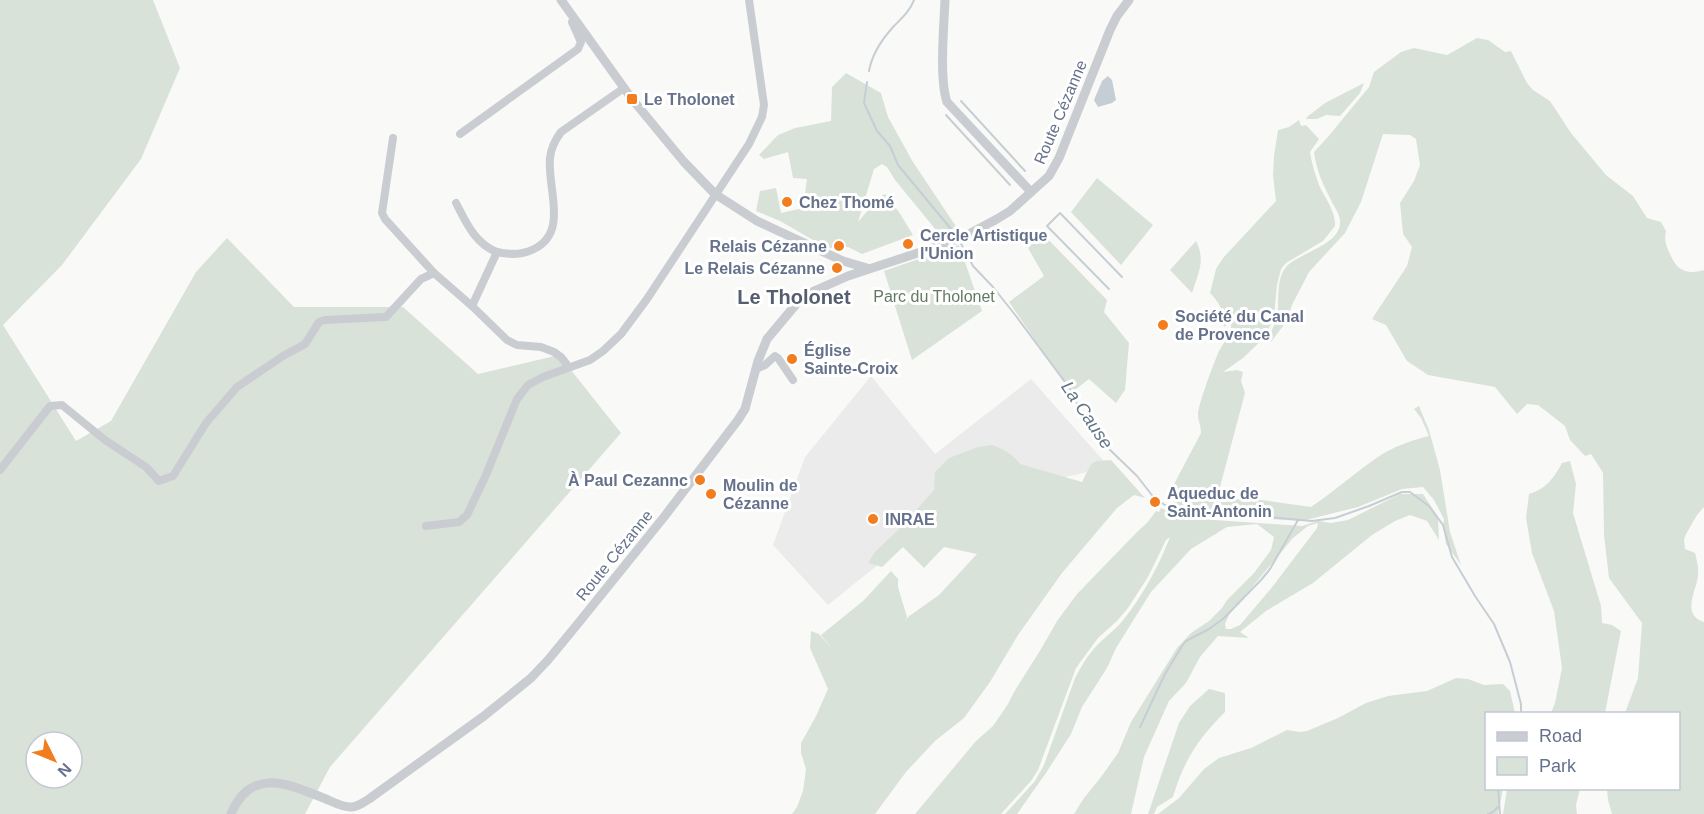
<svg xmlns="http://www.w3.org/2000/svg" width="1704" height="814" font-family="Arial,sans-serif">
	<style>
		.built { fill: #eaebea }
		.green { fill: #d9e2d8; fill-rule: evenodd }
		.water { fill: #c6ced5 }
		.lines { fill: none; stroke-linecap: round; stroke-linejoin: round }
		.stream { stroke: #c6ced5; stroke-width: 2 }
		.minor { stroke: #c9ccd1; stroke-width: 8 }
		.tertiary { stroke: #c9ccd1; stroke-width: 9 }
		.poi-dot { fill: #f27d1e; stroke: #fff; stroke-width: 2 }
		.labels { text-anchor: middle; stroke-width: 6; stroke-linejoin: round; paint-order: stroke }
		.poi-label { font-size: 16px; font-weight: bold; fill: #66728b; stroke: #fff; text-anchor: start }
		.street-label { font-size: 16px; fill: #66728b; stroke: #fff }
		.park-label { font-size: 16px; fill: #617b62; stroke: #fff }
		.water-label { font-size: 18px; font-style: italic; fill: #627485; stroke: #fff }
		.quarter-label { font-size: 20px; font-weight: bold; fill: #555e6f; stroke: #fff }
	</style>
	<rect width="100%" height="100%" fill="#f9faf7"/>
	<!-- built -->
	<path class="built" d="M 871,376 L 935,454 L 1031,379 L 1109,467 L 956,502 L 828,605 L 773,545 L 805,457 Z"/>
	<!-- green -->
	<g class="green">
		<path d="M 0,0 L 153,0 L 180,68 L 141,159 L 62,265 L 3,325 L 76,441 L 111,421 L 196,272 L 227,238 L 294,307 L 403,307 L 478,374 L 559,355 L 621,433 L 330,767 L 305,814 L 0,814 ZM 36,742 L 72,742 L 72,778 L 36,778 Z"/>
		<path d="M 1477,38 L 1488,40 L 1505,52 L 1511,51 L 1527,83 L 1533,90 L 1550,101 L 1571,133 L 1606,175 L 1633,196 L 1647,218 L 1661,222 L 1666,231 C 1664,241 1666,245 1670,254 C 1677,271 1687,275 1704,270 L 1704,507 L 1697,515 L 1686,534 L 1684,540 L 1685,549 L 1695,553 C 1697,561 1699,568 1698,576 C 1696,592 1681,615 1704,622 L 1704,814 L 1612,814 L 1608,800 L 1607,789 L 1678,788 L 1678,714 L 1625,713 L 1638,678 L 1642,623 L 1609,578 L 1604,535 L 1603,473 L 1591,454 L 1585,456 L 1570,440 L 1565,426 L 1538,405 L 1527,404 L 1517,414 L 1495,387 L 1428,375 L 1407,361 L 1386,325 L 1372,319 L 1407,266 L 1412,247 L 1403,234 L 1400,203 L 1414,181 L 1420,165 L 1416,139 L 1410,135 L 1383,134 L 1361,202 L 1345,233 L 1309,272 L 1292,305 L 1286,322 L 1271,342 L 1268,339 C 1271,332 1275,324 1277,317 C 1280,301 1275,281 1286,267 C 1298,253 1342,245 1340,221 C 1340,214 1334,207 1331,200 C 1323,185 1316,169 1314,152 L 1327,138 L 1369,87 L 1374,72 L 1401,52 L 1414,48 L 1447,55 Z"/>
		<path d="M 846,73 L 881,93 L 888,117 L 913,162 L 961,234 L 945,241 L 895,180 L 887,167 L 882,164 L 874,169 L 858,222 L 879,197 L 885,194 L 899,212 L 913,235 L 862,254 L 848,247 L 827,248 L 780,221 L 756,211 L 760,191 L 776,188 L 781,213 L 803,208 L 807,179 L 793,178 L 788,152 L 764,159 L 759,155 L 778,135 L 795,128 L 831,121 L 832,87 Z"/>
		<path d="M 1364,83 L 1360,93 L 1340,116 L 1326,115 L 1317,119 L 1306,119 L 1307,117 L 1325,103 Z"/>
		<path d="M 1299,120 L 1301,126 L 1306,125 L 1319,139 L 1310,152 C 1312,164 1315,174 1319,185 C 1325,198 1336,212 1335,226 L 1323,241 L 1286,263 L 1281,269 L 1277,285 L 1274,317 L 1265,337 L 1243,358 L 1223,372 L 1237,370 L 1243,372 L 1241,381 L 1245,393 L 1220,487 L 1227,500 L 1247,498 L 1311,507 C 1336,490 1359,469 1384,453 C 1398,445 1413,440 1429,436 L 1421,418 L 1414,409 L 1419,406 L 1429,430 L 1440,470 L 1450,532 L 1461,565 L 1446,544 L 1443,525 L 1444,519 L 1434,500 L 1423,487 L 1402,489 L 1358,507 L 1302,521 L 1185,514 L 1180,512 L 1173,505 L 1175,494 L 1172,488 L 1201,433 C 1201,425 1198,421 1198,415 C 1197,407 1215,360 1219,351 C 1224,342 1233,332 1231,321 L 1224,327 C 1223,310 1222,306 1210,293 L 1216,269 L 1223,258 L 1276,201 L 1273,175 L 1274,156 L 1278,130 L 1289,127 Z"/>
		<path d="M 1097,178 L 1153,225 L 1121,265 L 1071,212 Z"/>
		<path d="M 1042,233 L 1107,300 L 1104,312 L 1129,343 L 1125,390 L 1116,403 L 1089,379 L 1071,393 L 1009,302 L 1044,276 L 1028,248 Z"/>
		<path d="M 1196,241 C 1206,260 1198,274 1192,293 L 1170,270 Z"/>
		<path d="M 959,245 L 982,311 L 912,360 L 884,271 Z"/>
		<path d="M 992,445 C 1003,449 1013,454 1020,464 L 1082,482 L 1091,464 L 1097,461 L 1111,460 L 1145,498 L 1134,495 L 1117,508 L 1062,573 L 1018,635 L 990,682 L 964,718 L 935,741 L 906,772 L 875,814 L 792,814 L 797,807 L 803,791 L 806,769 L 801,753 L 801,743 L 816,716 L 828,689 L 810,648 L 811,631 L 819,634 L 833,650 L 821,635 L 863,601 L 891,571 L 898,579 L 898,587 L 907,617 L 905,621 L 908,617 L 939,595 L 977,554 L 944,547 L 924,568 L 903,547 L 882,567 L 868,563 L 875,552 L 899,529 L 934,490 L 935,472 L 949,458 L 978,447 Z"/>
		<path d="M 1570,461 L 1576,484 L 1573,513 L 1601,606 L 1602,623 L 1612,625 L 1621,631 L 1605,713 L 1551,713 L 1555,703 L 1562,668 L 1554,611 L 1532,553 L 1526,518 L 1529,494 C 1546,489 1554,478 1562,463 Z"/>
		<path d="M 1400,494 L 1423,494 L 1438,517 L 1439,540 L 1427,521 L 1410,515 L 1395,521 L 1372,535 L 1313,583 L 1266,611 L 1240,632 L 1249,638 L 1218,636 L 1200,657 L 1186,683 L 1169,701 L 1144,757 L 1131,814 L 1074,814 L 1084,798 L 1101,777 L 1118,753 L 1131,722 L 1177,648 L 1191,633 L 1209,621 L 1222,608 L 1227,600 L 1254,573 L 1271,550 L 1274,537 L 1257,524 L 1227,527 L 1191,549 L 1151,592 L 1116,648 L 1107,668 L 1082,707 L 1071,734 L 1046,773 L 1017,814 L 1005,814 L 1035,781 L 1044,765 L 1075,678 C 1080,669 1085,659 1092,651 C 1100,641 1110,634 1119,625 C 1140,601 1159,566 1170,537 L 1166,540 L 1148,577 L 1128,608 L 1117,621 L 1098,638 L 1076,668 L 1038,770 L 1031,781 L 1001,814 L 915,814 L 976,741 L 993,726 L 1008,704 L 1014,692 L 1041,649 L 1057,621 L 1077,594 L 1138,531 L 1147,523 L 1156,511 L 1159,512 L 1161,508 L 1185,518 L 1302,526 L 1318,521 L 1331,523 L 1348,520 ZM 1318,523 L 1317,528 L 1273,586 L 1246,618 L 1240,625 L 1231,629 L 1226,629 L 1225,624 L 1229,615 L 1293,538 L 1308,526 Z"/>
		<path d="M 1456,678 L 1468,679 L 1484,685 L 1503,684 L 1510,691 L 1515,713 L 1486,714 L 1486,788 L 1503,789 L 1498,814 L 1158,814 L 1179,798 L 1204,769 L 1219,758 L 1251,748 L 1287,730 L 1300,732 L 1307,731 L 1338,718 L 1366,703 L 1388,696 L 1427,691 Z"/>
		<path d="M 1209,689 L 1225,693 L 1225,712 C 1198,739 1184,760 1173,797 L 1157,807 L 1154,814 L 1148,814 L 1179,723 L 1190,706 Z"/>
		<path d="M 1507,789 L 1580,789 L 1576,805 L 1577,814 L 1503,814 Z"/>
	</g>
	<!-- water -->
	<path class="water" d="M 1108,76 L 1112,80 L 1116,100 L 1112,103 L 1098,107 L 1094,100 L 1102,81 Z"/>
	<g class="lines">
		<!-- stream -->
		<g class="stream">
			<path d="M 869,71 C 872,54 883,38 894,26 C 902,18 910,11 914,0"/>
			<path d="M 867,82 L 864,103 L 877,131 L 890,146 L 898,165 L 956,235"/>
			<path d="M 961,101 L 1025,171"/>
			<path d="M 946,115 L 1010,185"/>
			<path d="M 959,240 L 973,266 L 993,287 L 1016,316 L 1068,386 L 1085,419 L 1106,446 L 1137,476 L 1155,499 L 1165,505 L 1188,510 L 1312,521 L 1335,518 L 1369,506 L 1402,492 L 1410,492 L 1429,506 L 1443,525 L 1452,557 L 1475,596 L 1494,624 L 1510,662 L 1521,704 L 1521,714"/>
			<path d="M 1109,289 L 1047,226 L 1060,213 L 1122,277"/>
			<path d="M 1140,727 L 1165,674 L 1182,646 L 1186,641 L 1209,629 L 1224,618 L 1261,580 L 1270,569 L 1298,520"/>
			<path d="M 1498,788 L 1500,814"/>
			<path d="M 1488,814 L 1493,812 L 1498,807"/>
		</g>
		<!-- minor -->
		<g class="minor">
			<path d="M 460,134 L 578,49 L 581,42 L 572,22 L 575,19"/>
			<path d="M 393,138 L 382,213 L 385,219 L 434,273"/>
			<path d="M 456,203 C 466,222 475,244 497,252"/>
			<path d="M 472,306 L 497,252 C 510,255 522,255 534,249 C 569,232 547,188 550,158 C 551,148 555,140 561,132 L 624,88"/>
			<path d="M 756,369 L 765,365 L 775,356 L 778,358 L 793,380"/>
			<path d="M 0,470 L 50,406 L 62,405 L 105,440 L 146,467 L 159,481 L 173,476 L 206,423 L 237,387 L 283,356 L 305,344 L 319,322 L 325,320 L 386,317 L 421,279 L 434,273 L 472,306 L 507,340 L 517,345 L 541,347 L 554,352 L 561,357 L 568,366"/>
			<path d="M 426,526 L 459,522 L 467,515 L 486,475 L 517,399 L 528,385 L 543,377 L 590,360 L 603,351 L 621,334 L 647,299 L 749,144 L 762,117 L 764,105 L 749,0"/>
		</g>
		<!-- tertiary -->
		<g class="tertiary">
			<path d="M 561,0 L 632,99 L 684,162 L 715,194 L 757,221 L 772,228 L 843,261 L 867,268"/>
			<path d="M 945,0 C 944,26 939,78 947,102 L 1031,192"/>
			<path d="M 231,814 C 251,766 288,784 326,799 C 333,802 344,808 352,807 C 358,807 364,802 369,799 L 484,716 L 531,678 L 548,660 L 576,626 L 664,517 L 738,420 L 745,409 L 758,361 L 767,339 L 798,302 L 814,291 L 848,276 L 948,243 L 969,234 L 997,219 L 1010,211 L 1049,176 L 1059,158 L 1110,30 L 1117,16 L 1129,0"/>
		</g>
	</g>
	<!-- markers -->
	<g class="poi-dot">
		<rect x="626" y="93" width="12" height="12" rx="3"/>
		<circle cx="787" cy="202" r="6"/>
		<circle cx="908" cy="244" r="6"/>
		<circle cx="839" cy="246" r="6"/>
		<circle cx="837" cy="268" r="6"/>
		<circle cx="1163" cy="325" r="6"/>
		<circle cx="792" cy="359" r="6"/>
		<circle cx="700" cy="480" r="6"/>
		<circle cx="711" cy="494" r="6"/>
		<circle cx="1155" cy="502" r="6"/>
		<circle cx="873" cy="519" r="6"/>
	</g>
	<g class="labels">
		<!-- poi labels -->
		<g class="poi-label">
			<text x="644" y="105">Le Tholonet</text>
			<text x="799" y="208">Chez Thomé</text>
			<text x="920" y="241">Cercle Artistique<tspan x="920" dy="18">l'Union</tspan></text>
			<text x="827" y="252" text-anchor="end">Relais Cézanne</text>
			<text x="825" y="274" text-anchor="end">Le Relais Cézanne</text>
			<text x="1175" y="322">Société du Canal<tspan x="1175" dy="18">de Provence</tspan></text>
			<text x="804" y="356">Église<tspan x="804" dy="18">Sainte-Croix</tspan></text>
			<text x="688" y="486" text-anchor="end">À Paul Cezannc</text>
			<text x="723" y="491">Moulin de<tspan x="723" dy="18">Cézanne</tspan></text>
			<text x="1167" y="499">Aqueduc de<tspan x="1167" dy="18">Saint-Antonin</tspan></text>
			<text x="885" y="525">INRAE</text>
		</g>
		<!-- street labels -->
		<g class="street-label">
			<text transform="translate(1060 112) rotate(-67)" y="6">Route Cézanne</text>
			<text transform="translate(614 555) rotate(-51)" y="6">Route Cézanne</text>
		</g>
		<!-- park labels -->
		<g class="park-label">
			<text x="934" y="302">Parc du Tholonet</text>
		</g>
		<!-- water labels -->
		<g class="water-label">
			<text transform="translate(1087 415) rotate(56)" y="6">La Cause</text>
		</g>
		<!-- quarter labels -->
		<g class="quarter-label">
			<text x="794" y="304">Le Tholonet</text>
		</g>
	</g>
	<!-- legend -->
	<rect x="1485" y="712" width="195" height="78" fill="#ffffff" stroke="#c2c7d1" stroke-width="1.5"/>
	<rect x="1497" y="732" width="30" height="9" fill="#c9ccd1" stroke="#c2c7d1" stroke-width="1.5"/>
	<text x="1539" y="742" font-size="18" fill="#66728b">Road</text>
	<rect x="1497" y="757" width="30" height="18" fill="#d9e2d8" stroke="#c2c7d1" stroke-width="1.5"/>
	<text x="1539" y="772" font-size="18" fill="#66728b">Park</text>
	<!-- north arrow -->
	<g transform="translate(54 760) rotate(133)"><circle r="28" fill="#ffffff" stroke="#c2c7d1" stroke-width="1.5"/>
	<path d="M0-4.5L10 22L0 15L-10 22Z" fill="#f27d1e"/>
	<text y="-9" font-size="16" font-weight="bold" text-anchor="middle" fill="#66728b">N</text>
	</g>
</svg>
